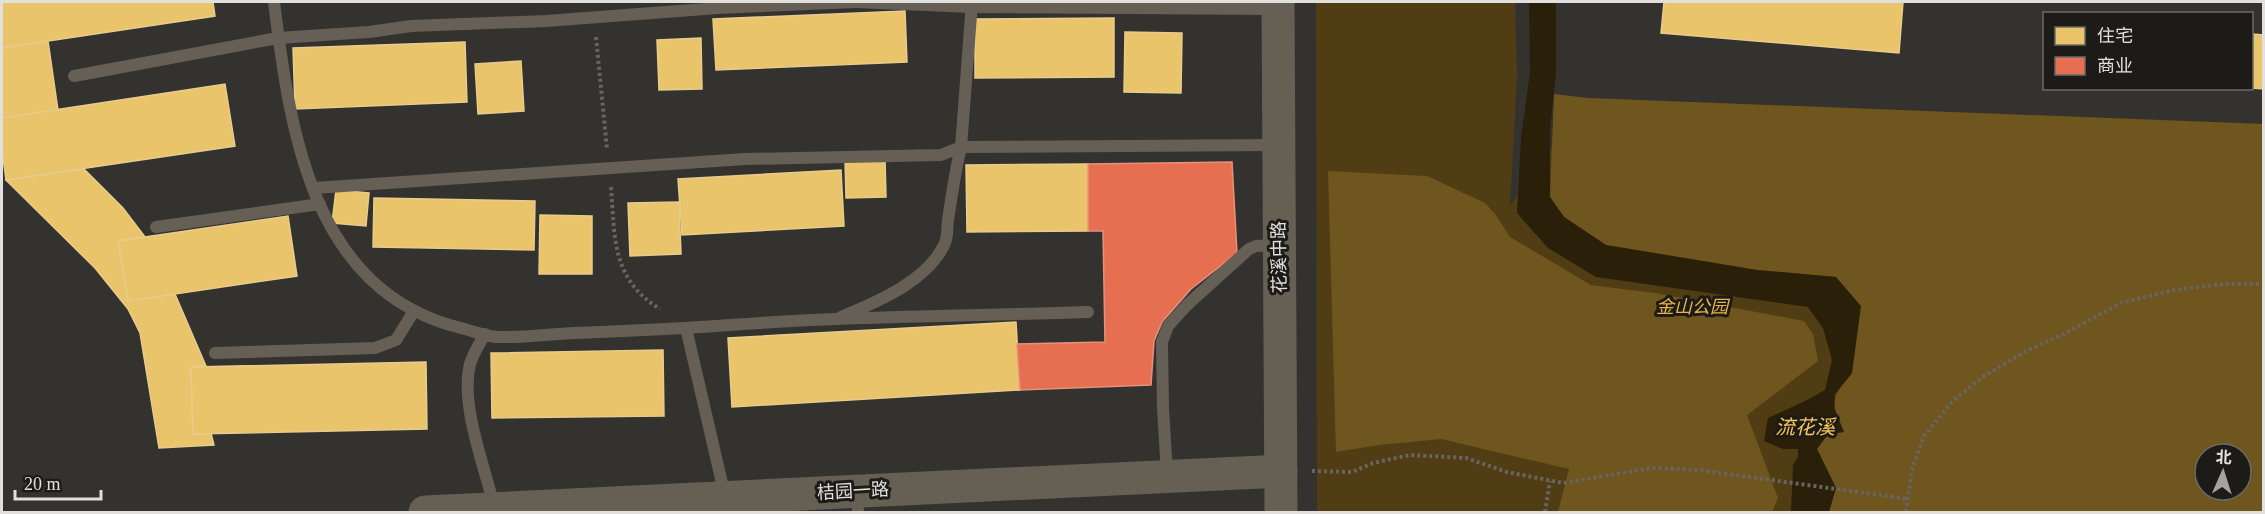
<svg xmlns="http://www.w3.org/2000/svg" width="2265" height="514" font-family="'Times New Roman','Noto Sans SC',serif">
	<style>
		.green { fill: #513d14; fill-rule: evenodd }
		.forest { fill: #6f551e; fill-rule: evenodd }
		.water { fill: #2a1f08 }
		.homes { fill: #e9c46a; stroke: #e7cc8c; stroke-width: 1.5 }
		.shops { fill: #e76f51; stroke: #e6917b; stroke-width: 1.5 }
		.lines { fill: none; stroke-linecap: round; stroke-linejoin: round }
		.path { stroke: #68645f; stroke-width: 4; stroke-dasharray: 3 3; stroke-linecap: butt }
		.lane { stroke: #655f55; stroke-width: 12 }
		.secondary { stroke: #666054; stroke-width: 33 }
		.labels { text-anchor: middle; stroke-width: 6; stroke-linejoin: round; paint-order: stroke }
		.street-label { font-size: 18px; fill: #e2e0dc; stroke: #1d1b18 }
		.park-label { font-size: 18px; font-style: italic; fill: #eab545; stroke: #1d1b18 }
		.water-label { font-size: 20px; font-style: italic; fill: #fcc658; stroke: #1d1b18 }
	</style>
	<rect width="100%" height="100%" fill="#34322f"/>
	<!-- green -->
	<path class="green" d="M 1316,2 L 1515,2 L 1517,76 L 1510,206 L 1588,98 L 2263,124 L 2263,512 L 1317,512 ZM 2205,454 L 2241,454 L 2241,490 L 2205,490 Z"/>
	<!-- forest -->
	<g class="forest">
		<path d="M 1554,94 L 1588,98 L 2263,124 L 2263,512 L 1829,512 L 1836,488 L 1817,449 L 1828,434 L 1844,432 C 1831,400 1830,400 1852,373 L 1836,277 L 1757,270 L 1606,245 L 1564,217 L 1550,197 ZM 2205,454 L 2241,454 L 2241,490 L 2205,490 Z"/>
		<path d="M 1328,171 L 1427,176 L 1485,203 L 1496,215 L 1510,237 L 1591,285 L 1655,293 L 1804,321 L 1813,334 L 1818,361 L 1747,415 L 1778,498 L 1772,512 L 1558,512 L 1569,469 L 1441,439 L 1379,445 L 1336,452 Z"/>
	</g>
	<!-- water -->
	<path class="water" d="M 1529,2 L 1556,2 L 1556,73 L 1550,129 L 1550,197 L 1564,217 L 1606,245 L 1757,270 L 1836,277 L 1861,306 L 1852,373 L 1835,394 L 1834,408 L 1844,432 L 1828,434 L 1817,449 L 1836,488 L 1829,512 L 1791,512 L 1793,465 L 1798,457 L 1798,449 L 1783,449 L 1764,441 L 1768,418 L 1807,400 L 1825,390 L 1832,360 L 1823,328 L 1808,307 L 1596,277 L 1548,248 L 1517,213 L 1521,138 L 1530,72 Z"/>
	<!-- homes -->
	<g class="homes">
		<path d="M 2,2 L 213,2 L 215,16 L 2,48 Z"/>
		<path d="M 1664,2 L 1903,2 L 1899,53 L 1661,33 Z"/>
		<path d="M 905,11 L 907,62 L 716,70 L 713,19 Z"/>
		<path d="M 1114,18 L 1114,77 L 975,78 L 975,19 Z"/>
		<path d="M 1125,32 L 1182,33 L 1181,93 L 1124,92 Z"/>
		<path d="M 2252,34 L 2264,35 L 2264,89 L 2252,88 Z"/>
		<path d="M 701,38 L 702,89 L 659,90 L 657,40 Z"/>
		<path d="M 48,41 L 58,110 L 2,118 L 2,48 Z"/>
		<path d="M 465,42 L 467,102 L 295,109 L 293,48 Z"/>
		<path d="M 521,61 L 524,111 L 478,114 L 475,64 Z"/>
		<path d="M 225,84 L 235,146 L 6,180 L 2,150 L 2,118 Z"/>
		<path d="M 885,159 L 886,197 L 846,198 L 845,160 Z"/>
		<path d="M 1088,164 L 1088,231 L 967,232 L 966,165 Z"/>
		<path d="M 84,169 L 123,208 L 145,237 L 118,241 L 128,301 L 175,294 L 206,366 L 191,367 L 193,434 L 211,433 L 214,445 L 159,448 L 140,333 L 128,309 L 95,268 L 6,180 Z"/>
		<path d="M 841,170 L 844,226 L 682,235 L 678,179 Z"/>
		<path d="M 336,190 L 369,193 L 366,226 L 332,223 Z"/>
		<path d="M 374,198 L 535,201 L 534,250 L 373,247 Z"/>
		<path d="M 679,202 L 681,254 L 630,256 L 628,203 Z"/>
		<path d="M 540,215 L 592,216 L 592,274 L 539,274 Z"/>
		<path d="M 288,216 L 297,276 L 128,301 L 118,241 Z"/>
		<path d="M 1016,322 L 1020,390 L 732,407 L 728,338 Z"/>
		<path d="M 663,350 L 664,416 L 492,418 L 491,353 Z"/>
		<path d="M 426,362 L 427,429 L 193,434 L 191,367 Z"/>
	</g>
	<!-- shops -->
	<path class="shops" d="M 1232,162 L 1237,253 L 1191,289 L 1162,322 L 1154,341 L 1151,385 L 1020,390 L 1017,344 L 1105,342 L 1103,231 L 1088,231 L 1088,164 Z"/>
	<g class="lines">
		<!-- path -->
		<g class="path">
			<path d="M 596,37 L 607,149"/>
			<path d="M 611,187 C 615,237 611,279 660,309"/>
			<path d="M 1312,471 L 1352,472 L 1373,463 L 1410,455 L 1466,458 L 1507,472 L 1563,483 L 1652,468 L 1699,470 L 1908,499"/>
			<path d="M 1545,512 L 1550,481"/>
			<path d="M 1906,512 L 1912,469 L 1924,436 L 1951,403 L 1981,378 L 2026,351 L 2066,333 L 2121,303 L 2174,290 L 2225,284 L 2264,284"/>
		</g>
		<!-- lane -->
		<g class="lane">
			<path d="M 274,2 C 290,131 312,292 461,328 C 473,331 485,336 497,337 C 522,338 549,334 575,333 C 627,331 678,329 730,325 C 849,316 969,316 1088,312"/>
			<path d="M 856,2 L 972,7 L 1276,9"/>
			<path d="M 74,76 L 278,38 L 369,32 L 411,26 L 546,21 L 718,8 L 856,2"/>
			<path d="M 314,188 L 745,159 L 941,155 L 961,147 L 972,2"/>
			<path d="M 156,227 L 320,204"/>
			<path d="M 841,317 C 877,302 928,281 945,243 C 948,236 947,227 948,220 C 952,195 955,171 961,147 L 1277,145"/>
			<path d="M 686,328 L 725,496"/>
			<path d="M 485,334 C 480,343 473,354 470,364 C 460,405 484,464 494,506"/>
			<path d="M 215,353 L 375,348 L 396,340 L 414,311"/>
			<path d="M 1167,474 L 1163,408 L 1162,342 L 1168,326 L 1187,305 L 1249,249 L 1256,246 L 1278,245"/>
			<path d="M 857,492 L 858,512"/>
		</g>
		<!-- secondary -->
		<g class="secondary">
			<path d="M 1278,2 L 1281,512"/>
			<path d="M 425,512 L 1281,471"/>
		</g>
	</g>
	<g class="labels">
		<!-- street labels -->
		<g class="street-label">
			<text transform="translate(1279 257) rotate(-91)" y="6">花溪中路</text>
			<text transform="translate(853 491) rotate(-3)" y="6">桔园一路</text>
		</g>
		<!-- park labels -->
		<g class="park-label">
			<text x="1692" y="313">金山公园</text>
		</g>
		<!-- water labels -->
		<g class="water-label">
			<text x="1805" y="434">流花溪</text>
		</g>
	</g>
	<!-- border -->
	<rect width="2265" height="514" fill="none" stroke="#e2e0dc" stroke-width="6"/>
	<!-- legend -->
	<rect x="2043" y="12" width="210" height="78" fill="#1d1b18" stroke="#6c6a66" stroke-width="1.5"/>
	<rect x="2055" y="27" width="30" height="18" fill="#e9c46a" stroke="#6c6a66" stroke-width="1.5"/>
	<text x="2097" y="42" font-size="18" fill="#e2e0dc">住宅</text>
	<rect x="2055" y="57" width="30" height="18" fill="#e76f51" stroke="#6c6a66" stroke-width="1.5"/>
	<text x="2097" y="72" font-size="18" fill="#e2e0dc">商业</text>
	<!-- north arrow -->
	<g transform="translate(2223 472) rotate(3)"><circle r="28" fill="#1d1b18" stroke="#6c6a66" stroke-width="1.5"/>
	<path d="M0-4.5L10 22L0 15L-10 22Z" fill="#a5a39f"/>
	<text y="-9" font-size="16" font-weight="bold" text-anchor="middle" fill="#e2e0dc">北</text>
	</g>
	<!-- scale -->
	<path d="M15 490v9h86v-9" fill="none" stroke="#e2e0dc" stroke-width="3"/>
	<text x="24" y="490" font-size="18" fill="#e2e0dc" stroke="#1d1b18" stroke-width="4.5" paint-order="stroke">20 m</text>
</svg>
